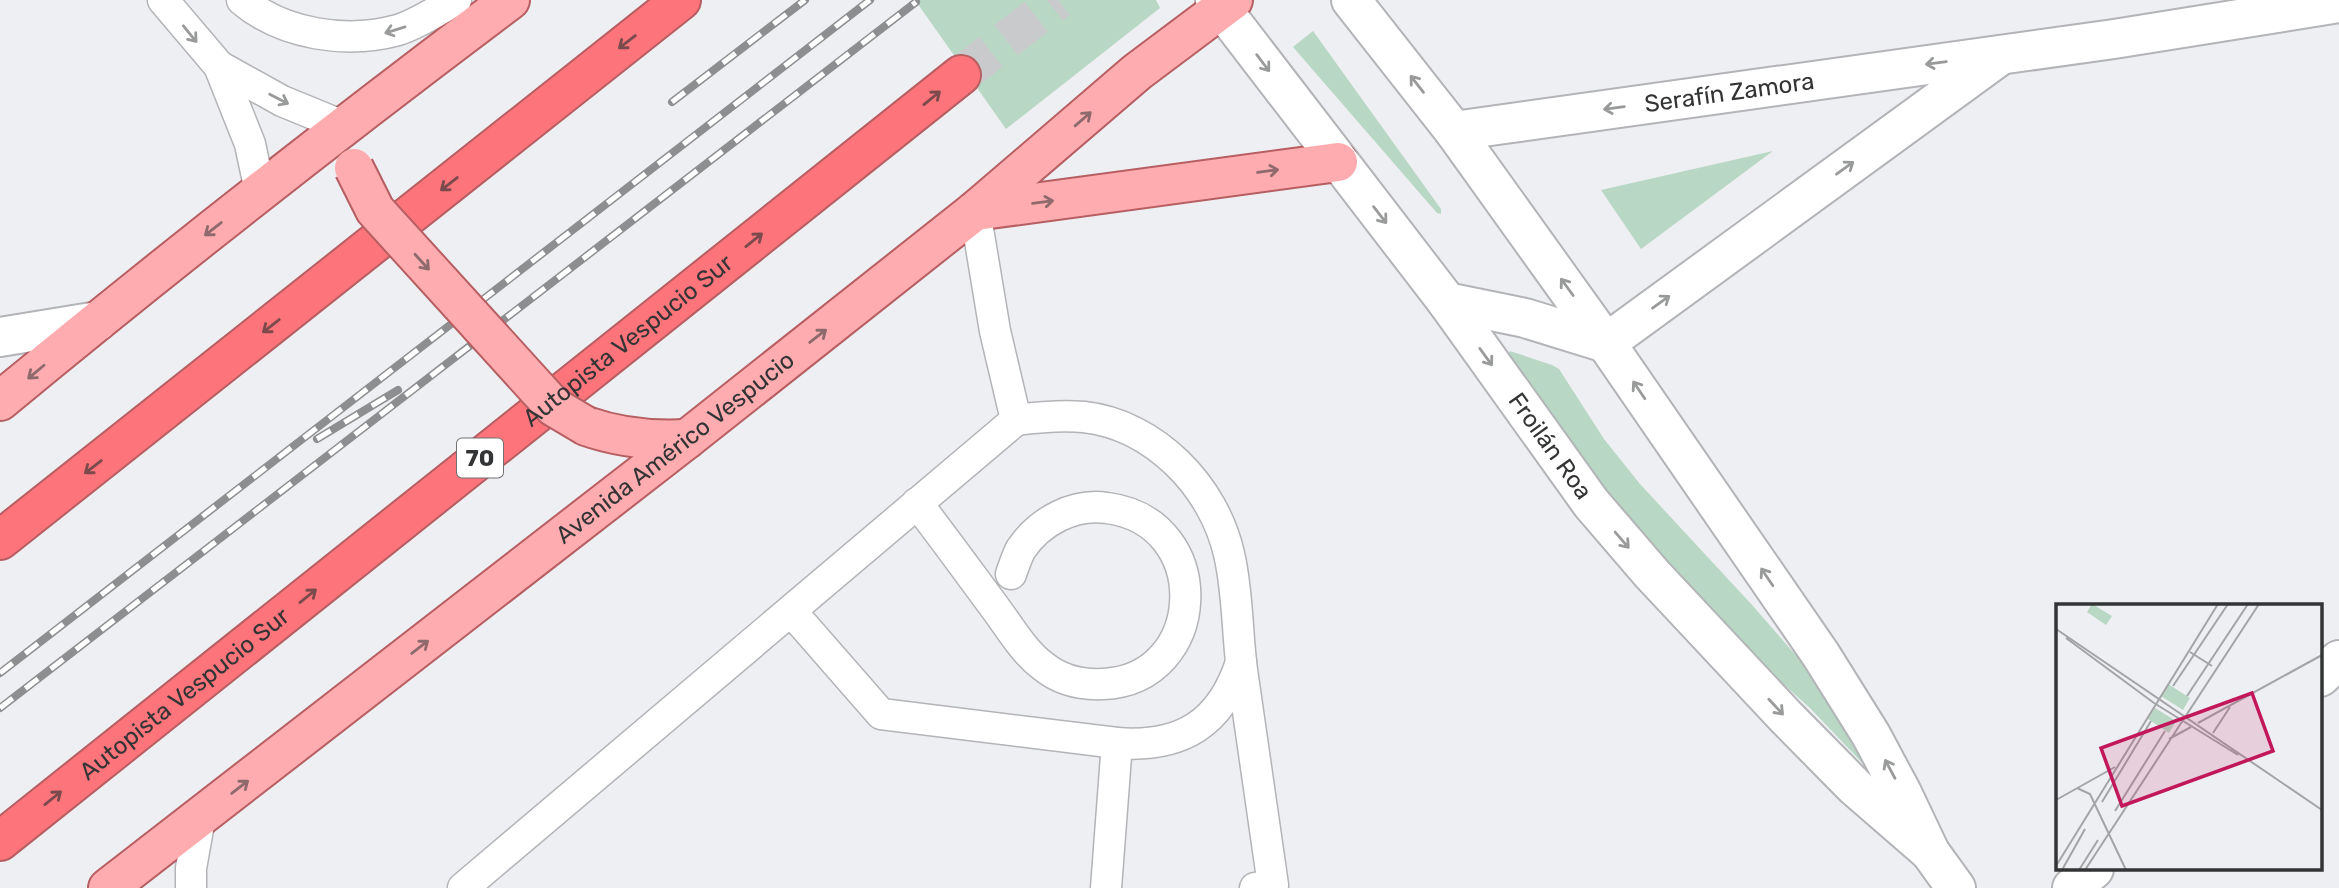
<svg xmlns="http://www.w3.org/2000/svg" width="2339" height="888" font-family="Rubik,sans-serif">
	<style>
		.green { fill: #b8d7c4 }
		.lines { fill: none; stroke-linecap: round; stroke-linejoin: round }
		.highway-tunnel { stroke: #c9cacc; stroke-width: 38; stroke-dasharray: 38 19; stroke-linecap: butt }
		.lane-casing { stroke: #b3b4b7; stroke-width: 33 }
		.street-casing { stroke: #b3b4b7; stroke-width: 42 }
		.secondary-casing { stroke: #b3b4b7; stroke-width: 42 }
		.primary-casing { stroke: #b65e62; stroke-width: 42 }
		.highway-casing { stroke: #b65e62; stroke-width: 42 }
		.lane { stroke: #fff; stroke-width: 30 }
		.street { stroke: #fff; stroke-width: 38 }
		.secondary { stroke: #fff; stroke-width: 38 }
		.primary { stroke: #feacaf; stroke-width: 38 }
		.highway { stroke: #fd747a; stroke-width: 38 }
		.rail-casing { stroke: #8d8e90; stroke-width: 8 }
		.rail { stroke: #fff; stroke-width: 5; stroke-dasharray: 16; stroke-linecap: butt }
		.primary-bridge-casing { stroke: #b65e62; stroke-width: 42; stroke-linecap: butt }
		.primary-bridge { stroke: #feacaf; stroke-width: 38 }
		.oneway { stroke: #999a9a }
		.oneway2 { stroke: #7a4a4d }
		.oneway3 { stroke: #8e6a6c }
		.labels { text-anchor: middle; stroke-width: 5; stroke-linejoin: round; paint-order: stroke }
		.shield { fill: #fff; stroke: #707172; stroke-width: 2 }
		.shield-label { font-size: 23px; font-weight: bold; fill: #333435 }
		.street-label { font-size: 24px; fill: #333435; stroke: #fff }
		.inset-road { fill: none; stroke: #a3a4a6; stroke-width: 2 }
		.view { fill: #c2185b; fill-opacity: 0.15; stroke: #c2185b; stroke-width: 3.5 }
		.inset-edge { fill: none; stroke: #333435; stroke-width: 3.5 }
	</style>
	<rect width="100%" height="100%" fill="#eeeff2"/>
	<!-- green -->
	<g class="green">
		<path d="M 915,0 L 1156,0 L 1160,8 L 1006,129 Z"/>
		<path d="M 1313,31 L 1441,209 L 1441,214 L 1437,213 L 1293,47 Z"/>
		<path d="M 1773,151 L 1641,249 L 1601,190 Z"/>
		<path d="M 1510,351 L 1552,365 L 1559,369 L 1604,439 L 1640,484 L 1753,606 L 1813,675 L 1871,772 L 1810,708 L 1762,665 L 1642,540 L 1507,357 Z"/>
	</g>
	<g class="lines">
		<!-- highway-tunnel -->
		<path class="highway-tunnel" d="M 961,75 L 1058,0"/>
		<defs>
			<g id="lane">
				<path d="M 163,0 L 219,66 L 282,101 L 343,126"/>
				<path d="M 242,0 C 283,35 347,44 398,30 C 418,24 438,10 456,0"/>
				<path d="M 219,66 L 250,144 L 260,191"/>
				<path d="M 1016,420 C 1039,417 1061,415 1084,417 C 1155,425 1214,487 1229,554 C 1238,591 1237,633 1242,670 C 1253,742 1263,814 1273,885 L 1255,888"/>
				<path d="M 917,503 C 944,538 970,574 996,609 C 1010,628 1024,652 1043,666 C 1060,680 1082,685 1103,684 C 1208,680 1216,522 1107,508 C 1074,503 1040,521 1021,549 C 1017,556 1014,566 1011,574"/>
				<path d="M 791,611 L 881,714 L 1117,743 C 1181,748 1221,724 1241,662"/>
				<path d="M 191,888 L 191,868 L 200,818"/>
				<path d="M 463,888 L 1016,420 L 995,331 L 975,211"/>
				<path d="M 1106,888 L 1117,743"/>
			</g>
			<g id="street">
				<path d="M 2320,677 L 2339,660"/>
				<path d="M 2072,888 L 2094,869"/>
			</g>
			<g id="secondary">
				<path id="s1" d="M 1215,0 L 1447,302 L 1591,503 L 1652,574 L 1785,716 L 1855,787 L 1930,852"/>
				<path d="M 1351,0 L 1454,131 L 1606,343 L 1821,655 L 1871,735 L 1902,793 L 1930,852 L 1956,888"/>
				<path id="s2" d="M 1454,131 L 2114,39 L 2339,3"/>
				<path d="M 1447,302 L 1525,318 L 1606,343"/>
				<path d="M 0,337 L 98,321"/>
				<path d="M 1606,343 L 2001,55"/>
			</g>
			<g id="primary">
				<path d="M 975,211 L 1338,162"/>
				<path d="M 0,401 C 167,263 337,130 510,0"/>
				<path d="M 586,426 C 620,438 652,441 687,439"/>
				<path id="s3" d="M 108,888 L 687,439 L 975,211 L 1137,72 L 1233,0"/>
			</g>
			<g id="highway">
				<path d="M 0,540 L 681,0"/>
				<path id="s4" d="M 0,841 L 961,75"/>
			</g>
		</defs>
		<!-- lane casing -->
		<use href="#lane" class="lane-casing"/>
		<!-- street casing -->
		<use href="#street" class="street-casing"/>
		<!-- secondary casing -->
		<use href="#secondary" class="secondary-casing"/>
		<!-- primary casing -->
		<use href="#primary" class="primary-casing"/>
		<!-- highway casing -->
		<use href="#highway" class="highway-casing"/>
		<!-- lane -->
		<use href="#lane" class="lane"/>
		<!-- street -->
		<use href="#street" class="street"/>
		<!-- secondary -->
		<use href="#secondary" class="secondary"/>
		<!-- primary -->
		<use href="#primary" class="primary"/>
		<!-- highway -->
		<use href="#highway" class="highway"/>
		<defs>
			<g id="rail">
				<path d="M 672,102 L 805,0"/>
				<path d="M 317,439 L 398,390"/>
				<path d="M 0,673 L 870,0"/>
				<path d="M 0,708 L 916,2"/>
			</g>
		</defs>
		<!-- rail casing -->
		<use href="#rail" class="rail-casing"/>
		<!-- rail -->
		<use href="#rail" class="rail"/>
		<defs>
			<path id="primary-bridge" d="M 354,168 L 375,210 L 554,407 L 586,426"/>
		</defs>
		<!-- primary-bridge casing -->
		<use href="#primary-bridge" class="primary-bridge-casing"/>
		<!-- primary-bridge -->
		<use href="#primary-bridge" class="primary-bridge"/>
	</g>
	<!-- one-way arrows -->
	<defs><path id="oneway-shaft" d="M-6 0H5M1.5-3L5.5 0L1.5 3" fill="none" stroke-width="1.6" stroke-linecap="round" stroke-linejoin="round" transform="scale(1.75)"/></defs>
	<g class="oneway">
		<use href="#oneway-shaft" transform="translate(395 30) rotate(163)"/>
		<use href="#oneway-shaft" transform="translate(190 34) rotate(51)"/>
		<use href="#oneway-shaft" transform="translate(1263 63) rotate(53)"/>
		<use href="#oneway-shaft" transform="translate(1936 63) rotate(172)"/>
		<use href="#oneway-shaft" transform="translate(1417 84) rotate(-128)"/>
		<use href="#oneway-shaft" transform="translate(279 99) rotate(27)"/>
		<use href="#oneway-shaft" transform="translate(1614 108) rotate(172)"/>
		<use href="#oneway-shaft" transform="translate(1845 168) rotate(-36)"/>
		<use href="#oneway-shaft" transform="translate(1380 215) rotate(52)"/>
		<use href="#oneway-shaft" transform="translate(1567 287) rotate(-126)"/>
		<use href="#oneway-shaft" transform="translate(1661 302) rotate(-36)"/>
		<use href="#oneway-shaft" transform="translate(1486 357) rotate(54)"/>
		<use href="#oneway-shaft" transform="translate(1639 390) rotate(-124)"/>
		<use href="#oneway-shaft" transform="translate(1622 540) rotate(49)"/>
		<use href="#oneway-shaft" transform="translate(1767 577) rotate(-124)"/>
		<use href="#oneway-shaft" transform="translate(1776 707) rotate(47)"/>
		<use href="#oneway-shaft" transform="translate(1890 769) rotate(-118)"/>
	</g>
	<g class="oneway2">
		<use href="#oneway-shaft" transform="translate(627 42) rotate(142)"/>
		<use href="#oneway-shaft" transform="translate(932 98) rotate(-39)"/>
		<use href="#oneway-shaft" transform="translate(449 184) rotate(142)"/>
		<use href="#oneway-shaft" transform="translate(754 240) rotate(-39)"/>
		<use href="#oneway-shaft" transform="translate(271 326) rotate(142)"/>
		<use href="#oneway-shaft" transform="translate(93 467) rotate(142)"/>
		<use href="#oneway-shaft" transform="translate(308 596) rotate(-39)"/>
		<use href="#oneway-shaft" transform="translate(53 798) rotate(-39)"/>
	</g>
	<g class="oneway3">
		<use href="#oneway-shaft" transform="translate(1083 119) rotate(-41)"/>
		<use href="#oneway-shaft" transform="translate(1268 171) rotate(-8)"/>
		<use href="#oneway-shaft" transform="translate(1043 202) rotate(-8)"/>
		<use href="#oneway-shaft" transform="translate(213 229) rotate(142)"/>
		<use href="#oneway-shaft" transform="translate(422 262) rotate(48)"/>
		<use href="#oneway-shaft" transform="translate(818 336) rotate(-38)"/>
		<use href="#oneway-shaft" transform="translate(36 372) rotate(140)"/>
		<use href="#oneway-shaft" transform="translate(420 647) rotate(-38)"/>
		<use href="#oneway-shaft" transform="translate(240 787) rotate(-38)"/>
	</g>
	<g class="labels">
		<!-- shield labels -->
		<rect class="shield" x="457" y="438.5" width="46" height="39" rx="5"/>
		<g class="shield-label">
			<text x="480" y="466">70</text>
		</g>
		<!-- street labels -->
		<g class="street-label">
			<text dy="8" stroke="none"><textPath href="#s2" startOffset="278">Serafín Zamora</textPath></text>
			<text dy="8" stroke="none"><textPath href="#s4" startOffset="803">Autopista Vespucio Sur</textPath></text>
			<text dy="8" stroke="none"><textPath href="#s1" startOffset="558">Froilán Roa</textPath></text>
			<text dy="8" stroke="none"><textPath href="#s3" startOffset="718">Avenida Américo Vespucio</textPath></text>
			<text dy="8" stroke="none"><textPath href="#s4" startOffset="236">Autopista Vespucio Sur</textPath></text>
		</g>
	</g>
	<!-- overview -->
	<g transform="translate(2056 604)">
		<rect width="266" height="266" fill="#eeeff2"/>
		<path d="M 36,0 L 56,12 L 50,21 L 31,8 ZM 112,80 L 134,94 L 127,106 L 105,92 ZM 99,104 L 120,117 L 113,129 L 92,115 Z" fill="#b8d7c4"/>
		<path class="inset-road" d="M 0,25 L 266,206M 10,34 L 98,99 L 182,151M 134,48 L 156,62M 117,82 L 172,0M 131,92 L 192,0M 142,119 L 266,51M 157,129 L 174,103M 113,135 L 135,123M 21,184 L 34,190 L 70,266M 0,196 L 59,163M 46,198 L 95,117M 59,207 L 109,127M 0,262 L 162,0M 6,266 L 29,225M 23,266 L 42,236M 29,266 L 203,0"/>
		<path class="view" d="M 196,89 L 217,147 L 66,202 L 45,144 Z"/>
		<rect width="266" height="266" class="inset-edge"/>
	</g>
</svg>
